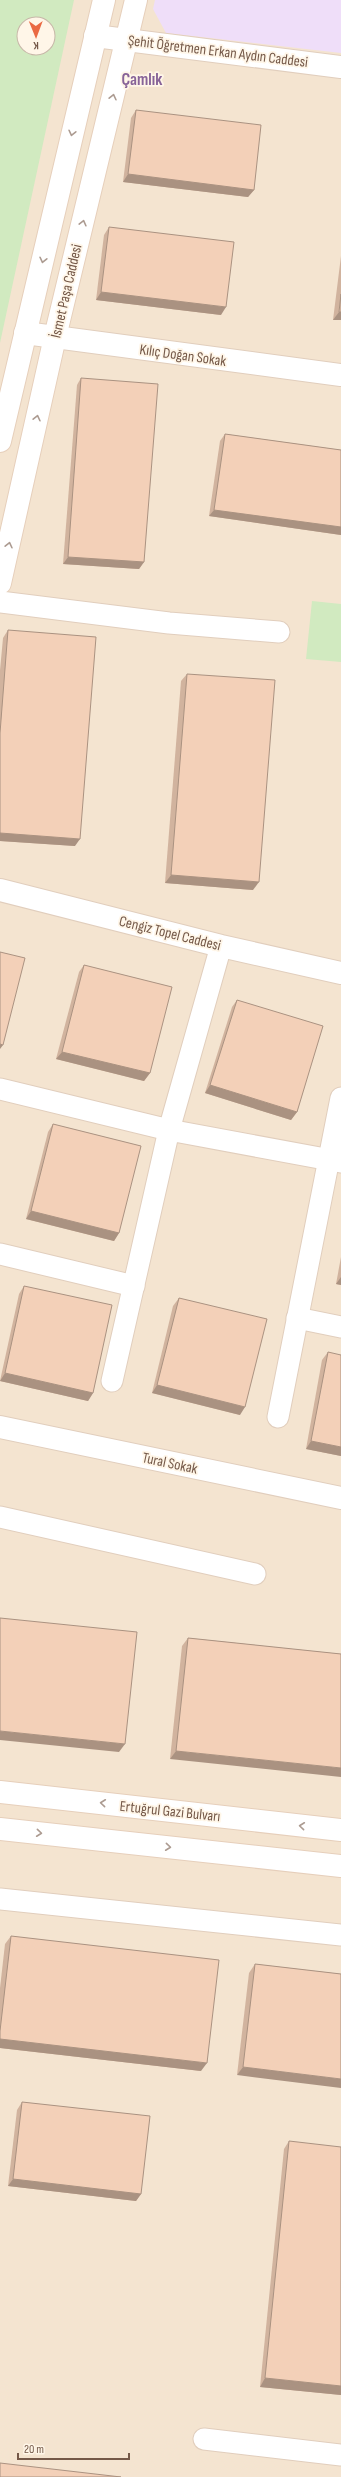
<svg xmlns="http://www.w3.org/2000/svg" width="341" height="2477" font-family="'Sofia Sans Condensed',sans-serif">
	<style>
		.residential { fill: #f4e4d0; fill-rule: evenodd }
		.education { fill: #efdef9 }
		.green { fill: #d1eac0; fill-rule: evenodd }
		.lines { fill: none; stroke-linecap: round; stroke-linejoin: round }
		.lane-casing { stroke: #e1cebd; stroke-width: 23 }
		.street-casing { stroke: #e1cebd; stroke-width: 24 }
		.secondary-casing { stroke: #e6cfbb; stroke-width: 24 }
		.lane { stroke: #fff; stroke-width: 21 }
		.street { stroke: #fff; stroke-width: 22 }
		.secondary { stroke: #fff; stroke-width: 22 }
		.wall { fill: #d1b39e }
		.shaded-wall { fill: #aa9281 }
		.building { fill: #f3d0b8; stroke: #aa9281 }
		.oneway { stroke: #ac9b91 }
		.labels { text-anchor: middle; stroke-width: 3.5; stroke-linejoin: round; paint-order: stroke }
		.street-label { font-size: 15px; fill: #745848; stroke: #fff6e8 }
		.quarter-label { font-size: 17px; font-weight: bold; fill: #876398; stroke: #fff6e8 }
	</style>
	<rect width="100%" height="100%" fill="#fdf2e1"/>
	<!-- residential -->
	<path class="residential" d="M 0,0 L 341,0 L 341,2477 L 0,2477 ZM 24,24 L 48,24 L 48,48 L 24,48 Z"/>
	<!-- education -->
	<path class="education" d="M 155,0 L 341,0 L 341,53 L 166,33 L 153,9 Z"/>
	<!-- green -->
	<g class="green">
		<path d="M 0,0 L 74,0 L 0,343 ZM 24,24 L 48,24 L 48,48 L 24,48 Z"/>
		<path d="M 312,601 L 341,604 L 341,662 L 306,659 Z"/>
	</g>
	<g class="lines">
		<defs>
			<g id="lane">
				<path d="M 0,602 L 169,623 L 279,632"/>
				<path d="M 0,1089 L 169,1130 L 221,946"/>
				<path d="M 0,1254 L 134,1286"/>
				<path d="M 297,1318 L 341,1327"/>
				<path d="M 112,1381 L 169,1130 L 341,1162"/>
				<path d="M 278,1417 L 341,1098"/>
				<path d="M 0,1517 L 255,1574"/>
				<path d="M 0,1899 L 341,1935"/>
				<path d="M 204,2439 L 341,2455"/>
			</g>
			<g id="street">
				<path d="M 95,36 L 341,67"/>
				<path d="M 25,333 L 341,375"/>
				<path d="M 0,890 L 221,946 L 341,973"/>
				<path d="M 0,1427 L 341,1498"/>
			</g>
			<g id="secondary">
				<path d="M 0,441 L 104,0"/>
				<path d="M 0,583 L 55,337 L 136,0"/>
				<path d="M 0,1792 L 341,1830"/>
				<path d="M 0,1829 L 341,1866"/>
			</g>
		</defs>
		<!-- lane casing -->
		<use href="#lane" class="lane-casing"/>
		<!-- street casing -->
		<use href="#street" class="street-casing"/>
		<!-- secondary casing -->
		<use href="#secondary" class="secondary-casing"/>
		<!-- lane -->
		<use href="#lane" class="lane"/>
		<!-- street -->
		<use href="#street" class="street"/>
		<!-- secondary -->
		<use href="#secondary" class="secondary"/>
	</g>
	<!-- wall -->
	<g class="wall">
		<path d="M 136,110 L 254,190 L 248,197 L 123,182 L 131,118 Z"/>
		<path d="M 109,227 L 221,315 L 96,300 L 104,235 Z"/>
		<path d="M 341,256 L 341,320 L 333,320 Z"/>
		<path d="M 81,378 L 144,562 L 139,569 L 63,564 L 77,385 Z"/>
		<path d="M 225,434 L 341,450 L 341,535 L 209,516 L 220,441 Z"/>
		<path d="M 8,630 L 75,846 L 0,841 L 0,670 L 3,638 Z"/>
		<path d="M 187,674 L 253,890 L 165,883 L 181,681 Z"/>
		<path d="M 84,965 L 150,1073 L 144,1081 L 56,1059 L 79,972 Z"/>
		<path d="M 237,1000 L 297,1112 L 291,1120 L 205,1093 L 232,1007 Z"/>
		<path d="M 53,1124 L 119,1233 L 114,1241 L 26,1219 L 48,1132 Z"/>
		<path d="M 341,1257 L 341,1285 L 336,1284 Z"/>
		<path d="M 24,1286 L 93,1393 L 88,1401 L 0,1381 L 19,1294 Z"/>
		<path d="M 179,1298 L 240,1415 L 152,1393 L 173,1306 Z"/>
		<path d="M 328,1352 L 341,1456 L 306,1449 L 322,1360 Z"/>
		<path d="M 188,1638 L 341,1654 L 170,1759 L 182,1646 Z"/>
		<path d="M 11,1936 L 201,2071 L 0,2048 L 0,1988 L 5,1944 Z"/>
		<path d="M 255,1964 L 341,1974 L 237,2075 L 249,1973 Z"/>
		<path d="M 22,2102 L 141,2194 L 136,2201 L 8,2186 L 17,2110 Z"/>
		<path d="M 289,2141 L 341,2395 L 260,2387 L 284,2149 Z"/>
	</g>
	<!-- shaded-wall -->
	<g class="shaded-wall">
		<path d="M 128,174 L 254,190 L 248,197 L 123,182 Z"/>
		<path d="M 101,292 L 226,307 L 221,315 L 96,300 Z"/>
		<path d="M 339,312 L 341,312 L 341,320 L 333,320 Z"/>
		<path d="M 214,510 L 341,527 L 341,535 L 209,516 Z"/>
		<path d="M 68,557 L 144,562 L 139,569 L 63,564 Z"/>
		<path d="M 0,833 L 80,839 L 75,846 L 0,841 Z"/>
		<path d="M 171,875 L 259,882 L 253,890 L 165,883 Z"/>
		<path d="M 0,1044 L 3,1045 L 0,1049 Z"/>
		<path d="M 62,1052 L 150,1073 L 144,1081 L 56,1059 Z"/>
		<path d="M 210,1085 L 297,1112 L 291,1120 L 205,1093 Z"/>
		<path d="M 31,1211 L 119,1233 L 114,1241 L 26,1219 Z"/>
		<path d="M 341,1277 L 341,1285 L 336,1284 Z"/>
		<path d="M 5,1373 L 93,1393 L 88,1401 L 0,1381 Z"/>
		<path d="M 157,1385 L 245,1407 L 240,1415 L 152,1393 Z"/>
		<path d="M 311,1441 L 341,1447 L 341,1456 L 306,1449 Z"/>
		<path d="M 0,1731 L 125,1744 L 119,1752 L 0,1740 Z"/>
		<path d="M 176,1751 L 341,1768 L 341,1777 L 170,1759 Z"/>
		<path d="M 0,2039 L 207,2063 L 201,2071 L 0,2048 Z"/>
		<path d="M 243,2067 L 341,2079 L 341,2088 L 237,2075 Z"/>
		<path d="M 13,2179 L 141,2194 L 136,2201 L 8,2186 Z"/>
		<path d="M 265,2378 L 341,2386 L 341,2395 L 260,2387 Z"/>
	</g>
	<!-- building -->
	<g class="building">
		<path d="M 136,110 L 261,125 L 254,190 L 128,174 Z"/>
		<path d="M 109,227 L 234,242 L 226,307 L 101,292 Z"/>
		<path d="M 341,294 L 341,312 L 339,312 Z"/>
		<path d="M 81,378 L 158,384 L 144,562 L 68,557 Z"/>
		<path d="M 225,434 L 341,450 L 341,527 L 214,510 Z"/>
		<path d="M 8,630 L 96,637 L 80,839 L 0,833 L 0,733 Z"/>
		<path d="M 187,674 L 275,680 L 259,882 L 171,875 Z"/>
		<path d="M 0,952 L 25,958 L 3,1045 L 0,1044 Z"/>
		<path d="M 84,965 L 172,987 L 150,1073 L 62,1052 Z"/>
		<path d="M 237,1000 L 323,1026 L 297,1112 L 210,1085 Z"/>
		<path d="M 53,1124 L 141,1146 L 119,1233 L 31,1211 Z"/>
		<path d="M 24,1286 L 112,1305 L 93,1393 L 5,1373 Z"/>
		<path d="M 179,1298 L 267,1319 L 245,1407 L 157,1385 Z"/>
		<path d="M 328,1352 L 341,1355 L 341,1447 L 311,1441 Z"/>
		<path d="M 0,1618 L 137,1632 L 125,1744 L 0,1731 Z"/>
		<path d="M 188,1638 L 341,1654 L 341,1768 L 176,1751 Z"/>
		<path d="M 11,1936 L 219,1960 L 207,2063 L 0,2039 L 0,2031 Z"/>
		<path d="M 255,1964 L 341,1974 L 341,2079 L 243,2067 Z"/>
		<path d="M 22,2102 L 150,2116 L 141,2194 L 13,2179 Z"/>
		<path d="M 289,2141 L 341,2147 L 341,2386 L 265,2378 Z"/>
		<path d="M 0,2463 L 121,2477 L 0,2477 Z"/>
	</g>
	<!-- one-way arrows -->
	<defs><path id="oneway-chevron" d="M-2-3.5L2.5 0L-2 3.5" fill="none" stroke-width="1.6" stroke-linecap="round" stroke-linejoin="round"/></defs>
	<g class="oneway">
		<use href="#oneway-chevron" transform="translate(113 97) rotate(-77)"/>
		<use href="#oneway-chevron" transform="translate(72 133) rotate(103)"/>
		<use href="#oneway-chevron" transform="translate(83 223) rotate(-76)"/>
		<use href="#oneway-chevron" transform="translate(43 260) rotate(103)"/>
		<use href="#oneway-chevron" transform="translate(37 418) rotate(-77)"/>
		<use href="#oneway-chevron" transform="translate(9 545) rotate(-77)"/>
		<use href="#oneway-chevron" transform="translate(103 1803) rotate(-174)"/>
		<use href="#oneway-chevron" transform="translate(302 1826) rotate(-174)"/>
		<use href="#oneway-chevron" transform="translate(39 1833) rotate(6)"/>
		<use href="#oneway-chevron" transform="translate(168 1847) rotate(6)"/>
	</g>
	<g class="labels">
		<!-- street labels -->
		<g class="street-label">
			<text transform="translate(218 51) rotate(7)" y="5">Şehit Öğretmen Erkan Aydın Caddesi</text>
			<text transform="translate(66 291) rotate(-77)" y="5">İsmet Paşa Caddesi</text>
			<text transform="translate(183 355) rotate(8)" y="5">Kılıç Doğan Sokak</text>
			<text transform="translate(170 933) rotate(14)" y="5">Cengiz Topel Caddesi</text>
			<text transform="translate(170 1463) rotate(12)" y="5">Tural Sokak</text>
			<text transform="translate(170 1811) rotate(6)" y="5">Ertuğrul Gazi Bulvarı</text>
		</g>
		<!-- quarter labels -->
		<g class="quarter-label">
			<text x="142" y="85">Çamlık</text>
		</g>
	</g>
	<!-- north arrow -->
	<g transform="translate(36 36) rotate(179)"><circle r="19" fill="#fff6e8" stroke="#c7b7a8"/>
	<path d="M0-3L7 15L0 10L-7 15Z" fill="#ea6a43"/>
	<text y="-6" font-size="11" font-weight="bold" text-anchor="middle" fill="#745848">K</text>
	</g>
	<!-- scale -->
	<path d="M18 2453v6h111v-6" fill="none" stroke="#745848" stroke-width="2"/>
	<text x="24" y="2453" font-size="12" fill="#745848" stroke="#fff6e8" stroke-width="3" paint-order="stroke">20 m</text>
</svg>
